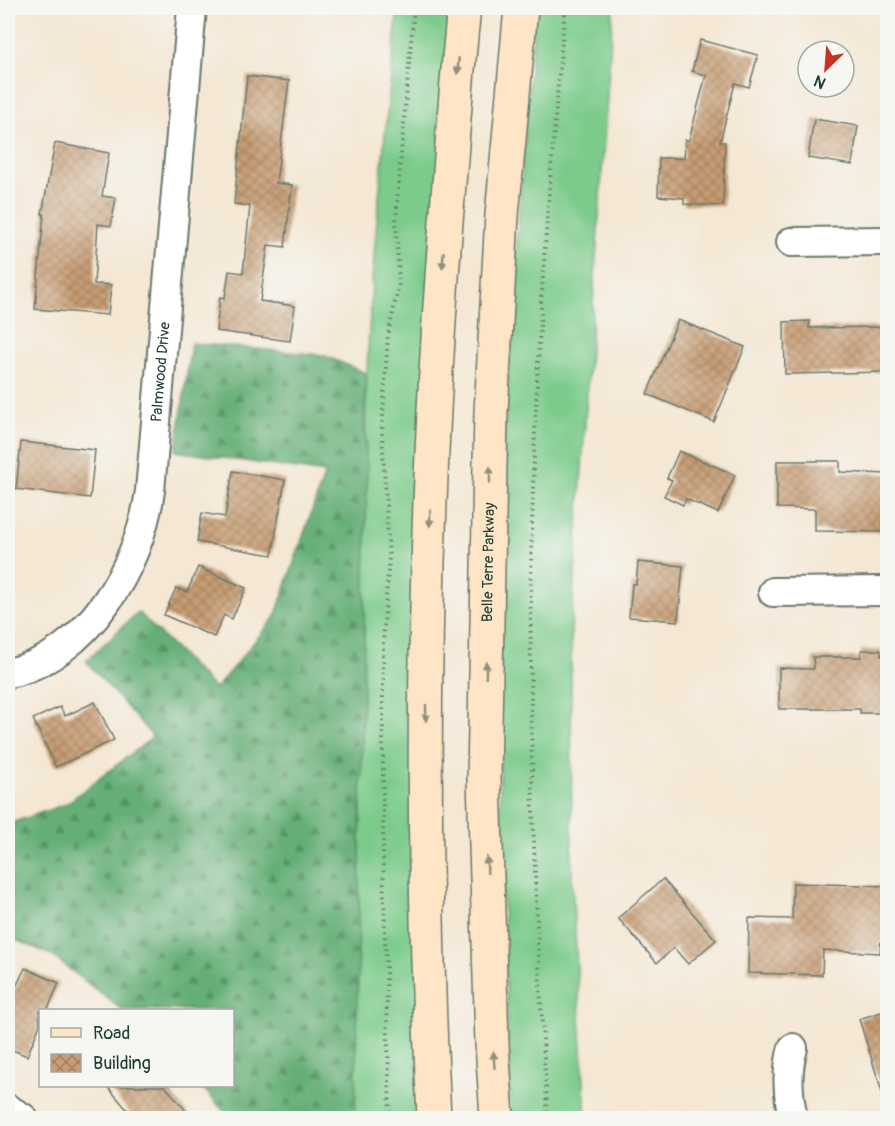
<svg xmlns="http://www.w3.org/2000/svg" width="895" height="1126" font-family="Pangolin,sans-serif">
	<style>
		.grass { fill: #7ccb8b; stroke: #4e8460; stroke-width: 1.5 }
		.forest { fill: url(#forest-firs); stroke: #427656; stroke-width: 1.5 }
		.building { fill: url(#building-cross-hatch) }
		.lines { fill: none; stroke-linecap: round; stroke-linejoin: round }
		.minor-casing { stroke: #6a786c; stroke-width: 32 }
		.secondary-casing { stroke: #6a786c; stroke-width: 36 }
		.path { stroke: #6a786c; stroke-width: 4; stroke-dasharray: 1.5 4.5; stroke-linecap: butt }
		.minor { stroke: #fff; stroke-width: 28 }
		.secondary { stroke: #fde5c5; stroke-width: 33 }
		.oneway { fill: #8e917c }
		.labels { text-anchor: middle; stroke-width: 4.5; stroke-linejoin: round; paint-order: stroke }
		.street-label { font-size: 15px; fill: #1f3d34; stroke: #f6f6f2 }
	</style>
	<defs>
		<pattern id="forest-firs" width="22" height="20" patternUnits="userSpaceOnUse" patternTransform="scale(1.5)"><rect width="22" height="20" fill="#65af77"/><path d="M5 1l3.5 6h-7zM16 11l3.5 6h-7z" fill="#539062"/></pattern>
		<pattern id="building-cross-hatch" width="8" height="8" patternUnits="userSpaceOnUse" patternTransform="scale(1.5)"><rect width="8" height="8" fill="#c89d73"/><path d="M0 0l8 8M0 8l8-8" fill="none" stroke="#a2815f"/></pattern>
	</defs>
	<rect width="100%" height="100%" fill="#f6f6f2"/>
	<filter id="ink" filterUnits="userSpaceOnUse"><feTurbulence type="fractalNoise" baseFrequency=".0167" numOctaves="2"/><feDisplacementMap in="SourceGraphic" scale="12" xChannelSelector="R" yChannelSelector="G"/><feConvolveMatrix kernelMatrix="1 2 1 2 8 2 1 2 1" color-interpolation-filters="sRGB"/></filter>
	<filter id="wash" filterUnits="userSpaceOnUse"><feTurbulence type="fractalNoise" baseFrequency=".008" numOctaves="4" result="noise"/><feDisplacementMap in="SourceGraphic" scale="24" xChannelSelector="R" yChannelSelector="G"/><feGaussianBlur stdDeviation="1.35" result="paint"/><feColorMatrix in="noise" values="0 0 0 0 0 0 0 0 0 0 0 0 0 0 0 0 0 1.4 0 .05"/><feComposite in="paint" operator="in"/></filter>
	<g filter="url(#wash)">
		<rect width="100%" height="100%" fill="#f4e7d3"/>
		<!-- grass -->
		<g class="grass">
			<path d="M 398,8 L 450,8 L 419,1118 L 355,1118 L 367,473 C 364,414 367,357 371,299 C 377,202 388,105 398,8 Z"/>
			<path d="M 535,8 L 613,8 L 571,630 L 572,881 L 586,1118 L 511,1118 C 505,970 499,821 499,672 C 499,450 517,228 535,8 Z"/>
		</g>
		<!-- forest -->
		<path class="forest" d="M 191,343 L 323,355 L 366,373 L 364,424 L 367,473 L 355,1118 L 230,1118 L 201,1086 L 232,1086 L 232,1010 L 122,1010 L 50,954 L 8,937 L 8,824 L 66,804 L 153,737 L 86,661 L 138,612 L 215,689 L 275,617 L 325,473 L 176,451 Z"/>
		<g id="blocks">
			<!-- building -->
			<g class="building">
				<path d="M 700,40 L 758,55 L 749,87 L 735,83 L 720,142 L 725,142 L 723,206 L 684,204 L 684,198 L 658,196 L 659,158 L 684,158 L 685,140 L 689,140 L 706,75 L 692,71 Z"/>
				<path d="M 247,76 L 289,81 L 276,183 L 292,185 L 285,247 L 268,245 L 260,301 L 295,306 L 290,341 L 216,331 L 220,297 L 225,298 L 229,271 L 243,273 L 250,206 L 234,204 Z"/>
				<path d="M 814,119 L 858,126 L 852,165 L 808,158 Z"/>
				<path d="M 55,143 L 109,153 L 102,196 L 116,198 L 111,226 L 98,224 L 94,284 L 111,285 L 108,315 L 35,309 L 44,214 L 42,214 Z"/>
				<path d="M 678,320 L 745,347 L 714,422 L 647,394 Z"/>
				<path d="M 810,321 L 809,328 L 888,327 L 888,372 L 785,374 L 784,322 Z"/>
				<path d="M 21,442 L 95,450 L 90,498 L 16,489 Z"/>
				<path d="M 679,451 L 735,475 L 718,513 L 686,499 L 683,505 L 664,496 L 672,480 L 667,478 Z"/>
				<path d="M 777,461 L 840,461 L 840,472 L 888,474 L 888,532 L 815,531 L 815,509 L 777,508 Z"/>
				<path d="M 233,471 L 285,480 L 272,555 L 197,542 L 202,513 L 225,517 Z"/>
				<path d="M 638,562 L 683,566 L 678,621 L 629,617 L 632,584 L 636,584 Z"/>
				<path d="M 198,567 L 246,588 L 232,619 L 224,615 L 214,637 L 164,615 L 176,588 L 187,592 Z"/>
				<path d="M 861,650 L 881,650 L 881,656 L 888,656 L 888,713 L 860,713 L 860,709 L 779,709 L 779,668 L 814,669 L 813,657 L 861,657 Z"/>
				<path d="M 95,702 L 114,740 L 56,767 L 33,719 L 60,707 L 65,716 Z"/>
				<path d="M 663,879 L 716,940 L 688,964 L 674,948 L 657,963 L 618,918 Z"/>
				<path d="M 793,883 L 888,886 L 888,942 L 881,941 L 880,953 L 823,950 L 822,975 L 748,973 L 749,918 L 792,919 Z"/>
				<path d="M 25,968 L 59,983 L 47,1011 L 40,1011 L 40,1025 L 27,1056 L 8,1048 L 8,988 L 14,991 Z"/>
				<path d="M 888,1010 L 888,1094 L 883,1095 L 859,1019 Z"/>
				<path d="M 107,1086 L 165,1086 L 193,1119 L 135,1119 Z"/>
			</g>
		</g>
	</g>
	<g filter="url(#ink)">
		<use href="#blocks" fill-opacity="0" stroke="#6a786c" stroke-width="1.5"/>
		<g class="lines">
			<defs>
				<g id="minor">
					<path d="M 791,242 L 888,241"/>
					<path d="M 773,592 L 888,591"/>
					<path id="s1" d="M 8,673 C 87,657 140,566 150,491 L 192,8"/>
					<path d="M 8,1109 L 23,1118"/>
					<path d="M 793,1118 C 788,1094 786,1072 793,1048"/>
				</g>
				<g id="secondary">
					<path d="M 434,1118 C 419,811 423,503 448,197 C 453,134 457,70 464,8"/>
					<path id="s2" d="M 497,1118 L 492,1044 L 484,778 L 491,412 L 502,215 L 521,8"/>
				</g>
			</defs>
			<!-- minor casing -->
			<use href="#minor" class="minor-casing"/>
			<!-- secondary casing -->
			<use href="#secondary" class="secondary-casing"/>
			<!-- path -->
			<g class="path">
				<path d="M 390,1118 L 383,860 L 383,640 L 389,557 L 382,432 L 388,335 L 399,284 L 396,223 L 398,188 L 414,8"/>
				<path d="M 548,1118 C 532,883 525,645 536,409 C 541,275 553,141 565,8"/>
			</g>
			<!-- minor -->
			<use href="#minor" class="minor"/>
			<!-- secondary -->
			<use href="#secondary" class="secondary"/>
		</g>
		<!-- one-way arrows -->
		<defs><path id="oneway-solid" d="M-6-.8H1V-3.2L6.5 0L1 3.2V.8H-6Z" transform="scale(1.5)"/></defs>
		<g class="oneway">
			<use href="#oneway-solid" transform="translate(458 66) rotate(95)"/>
			<use href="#oneway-solid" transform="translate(443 260) rotate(95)"/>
			<use href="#oneway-solid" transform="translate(490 475) rotate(-89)"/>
			<use href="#oneway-solid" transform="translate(430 518) rotate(92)"/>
			<use href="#oneway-solid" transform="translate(486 670) rotate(-89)"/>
			<use href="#oneway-solid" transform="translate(426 713) rotate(90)"/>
			<use href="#oneway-solid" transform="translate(487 865) rotate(-92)"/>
			<use href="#oneway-solid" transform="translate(494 1060) rotate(-94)"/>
		</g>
	</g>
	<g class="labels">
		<!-- street labels -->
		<g class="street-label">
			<text dy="5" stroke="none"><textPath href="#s1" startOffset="364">Palmwood Drive</textPath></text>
			<text dy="5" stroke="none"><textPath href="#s2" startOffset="556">Belle Terre Parkway</textPath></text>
		</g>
	</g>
	<!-- margin -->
	<rect width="895" height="1126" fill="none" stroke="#f6f6f2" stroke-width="30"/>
	<!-- legend -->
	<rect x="39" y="1009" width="195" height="78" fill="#f6f6f2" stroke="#a0aca6" stroke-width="1.5"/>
	<rect x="51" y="1028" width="30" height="9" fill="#fde5c5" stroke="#a0aca6" stroke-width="1.5"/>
	<text x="93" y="1039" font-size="18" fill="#1f3d34">Road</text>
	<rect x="51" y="1054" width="30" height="18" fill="url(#building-cross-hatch)" stroke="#a0aca6" stroke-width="1.5"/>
	<text x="93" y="1069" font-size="18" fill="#1f3d34">Building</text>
	<!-- north arrow -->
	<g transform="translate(826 69) rotate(205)"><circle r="28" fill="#f6f6f2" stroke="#a0aca6" stroke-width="1.5"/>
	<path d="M0-4.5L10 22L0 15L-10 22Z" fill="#c8321e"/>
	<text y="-9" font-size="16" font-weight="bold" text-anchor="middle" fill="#1f3d34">N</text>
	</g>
</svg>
